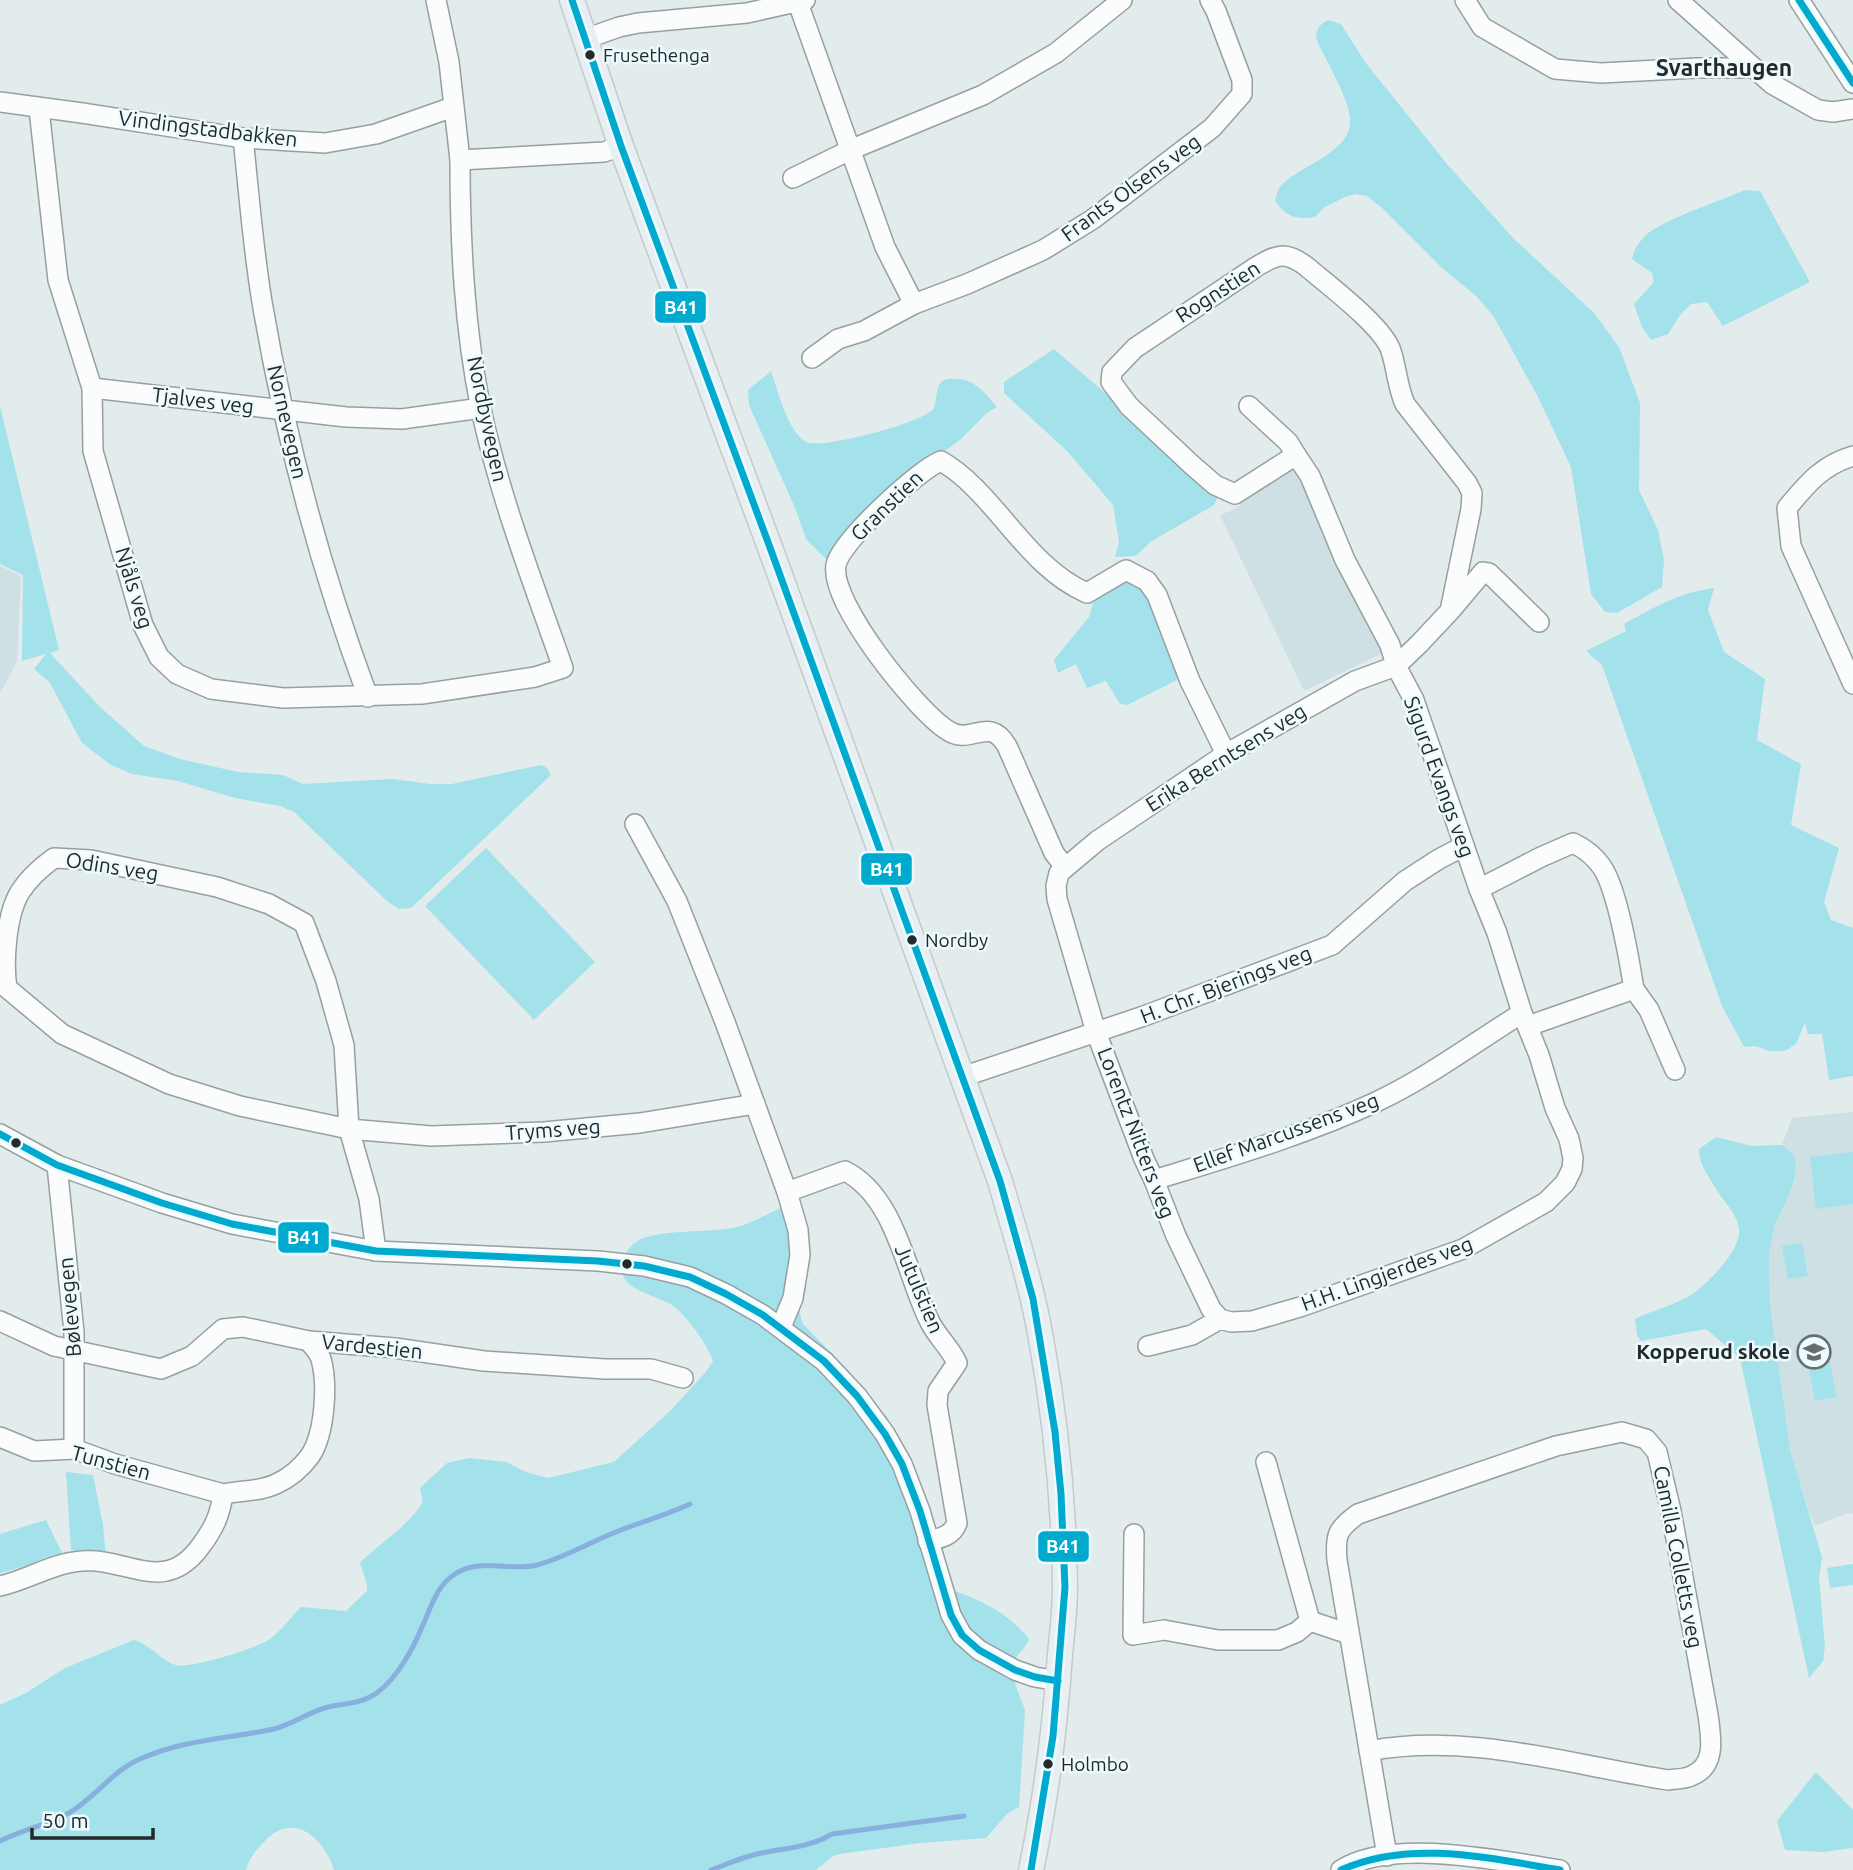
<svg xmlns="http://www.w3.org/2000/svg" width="1853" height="1870" font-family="Ubuntu,sans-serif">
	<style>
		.built { fill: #cee0e3 }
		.green { fill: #a3e1eb }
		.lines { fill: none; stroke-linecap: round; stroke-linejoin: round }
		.stream { stroke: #88afde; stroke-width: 5 }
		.minor-casing { stroke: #989fa0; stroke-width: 22 }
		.major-casing { stroke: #c5c9ca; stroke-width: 27 }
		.minor { stroke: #fbfcfc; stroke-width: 19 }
		.major { stroke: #e7eff3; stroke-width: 24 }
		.bus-1-casing { stroke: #edfbfe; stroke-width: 12 }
		.bus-1 { stroke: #00a9ce; stroke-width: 7 }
		.bus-dot { fill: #242a2b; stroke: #edfbfe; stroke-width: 2.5 }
		.labels { text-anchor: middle; stroke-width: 5; stroke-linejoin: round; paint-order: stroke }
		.bus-label { font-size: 19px; fill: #242a2b; stroke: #edfbfe; text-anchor: start }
		.street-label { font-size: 21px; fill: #242a2b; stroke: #edfbfe }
		.poi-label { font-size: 21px; font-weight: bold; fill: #242a2b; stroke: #edfbfe; text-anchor: end }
		.neighbourhood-label { font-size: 23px; font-weight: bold; fill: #242a2b; stroke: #edfbfe }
		.line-badge { stroke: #edfbfe; stroke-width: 2.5 }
		.badge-label { font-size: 19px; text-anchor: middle; font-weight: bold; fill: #fff }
	</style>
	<rect width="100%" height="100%" fill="#e2eced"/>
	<!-- built -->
	<g class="built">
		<path d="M 1295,466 L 1387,651 L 1304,691 L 1220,515 L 1237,508 L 1260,484 Z"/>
		<path d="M 0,566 L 21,576 L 17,662 L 0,693 Z"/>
		<path d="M 1853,1112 L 1853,1514 L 1849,1513 L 1814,1526 L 1789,1450 L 1781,1398 L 1770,1306 L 1769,1253 L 1775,1224 L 1791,1190 L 1795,1176 L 1796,1161 L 1793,1154 L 1782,1145 L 1792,1118 Z"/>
	</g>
	<!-- green -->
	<g class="green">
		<path d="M 1329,20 L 1341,24 L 1365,62 L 1447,164 L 1513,238 L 1594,313 L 1619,347 L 1640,403 L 1639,490 L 1658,530 L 1664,560 L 1662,587 L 1617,613 L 1605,612 L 1591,594 L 1571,467 L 1538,397 L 1494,317 L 1476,296 L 1442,268 L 1381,207 L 1367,196 L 1355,194 L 1345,197 L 1323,208 L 1315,217 C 1296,220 1284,216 1275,200 C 1277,195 1278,188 1282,185 C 1300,165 1353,152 1350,119 C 1349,97 1325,60 1316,38 C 1317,28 1320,23 1329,20 Z"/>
		<path d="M 1745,190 L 1760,191 L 1810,282 L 1723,326 L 1707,302 L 1691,304 L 1680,315 L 1668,334 L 1651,340 L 1642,327 L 1634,304 L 1654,282 L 1652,273 L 1632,259 C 1634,250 1638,243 1645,236 C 1663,219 1721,201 1745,190 Z"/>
		<path d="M 1054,349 L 1220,492 L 1214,505 L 1152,541 L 1135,556 L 1115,557 L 1119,542 L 1113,505 L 1069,453 L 1004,393 L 1004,382 Z"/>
		<path d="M 771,371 C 778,391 787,430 806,442 C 820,450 923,423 933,409 C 939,400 933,380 949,379 C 974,377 983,391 997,407 L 987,413 L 961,439 L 925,466 L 894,498 L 838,571 L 806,539 L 796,510 L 749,405 L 748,390 Z"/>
		<path d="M 0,406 L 59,650 L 50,653 L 99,706 L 144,746 L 180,759 L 238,772 L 283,775 L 303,784 L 393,779 L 430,784 L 452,784 L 541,765 L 547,768 L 551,775 L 411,908 L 399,909 L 387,901 L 294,812 L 280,806 L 235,798 L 178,781 L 132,774 L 111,765 L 82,743 L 50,683 L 34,669 L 46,654 L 22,661 L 23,575 L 0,564 Z"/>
		<path d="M 1122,579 L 1147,589 L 1182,669 L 1177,680 L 1127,705 L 1120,704 L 1106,681 L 1087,688 L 1076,664 L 1058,673 L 1054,660 L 1089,617 L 1093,603 Z"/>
		<path d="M 1714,588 L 1708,610 L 1724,652 L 1765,679 L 1757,740 L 1801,764 L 1791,825 L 1839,848 L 1824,902 L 1831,920 L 1853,928 L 1853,1076 L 1829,1080 L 1822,1034 L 1808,1034 L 1805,1023 L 1796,1044 L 1785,1051 L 1769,1051 L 1755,1046 L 1744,1047 L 1722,1006 L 1602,665 L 1586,651 L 1626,631 L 1624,624 C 1655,607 1678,593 1714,588 Z"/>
		<path d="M 486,848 L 595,962 L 534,1020 L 425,906 Z"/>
		<path d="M 1716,1137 L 1752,1146 L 1782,1145 L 1793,1154 L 1796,1161 L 1795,1176 L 1791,1190 L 1775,1224 L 1769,1253 L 1770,1305 L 1790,1450 L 1822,1557 L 1819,1578 L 1825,1646 L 1823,1661 L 1809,1678 L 1740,1358 L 1706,1329 L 1641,1341 L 1637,1335 L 1635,1319 C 1653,1310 1676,1305 1694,1293 C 1709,1282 1742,1249 1739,1229 C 1737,1214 1726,1204 1718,1192 C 1710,1178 1698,1164 1699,1149 Z"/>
		<path d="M 1853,1152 L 1853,1204 L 1816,1209 L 1810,1157 Z"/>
		<path d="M 783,1207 L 805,1273 L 806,1288 L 799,1308 L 802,1323 L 849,1371 L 887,1417 L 906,1449 L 923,1498 L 941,1587 C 974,1596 1007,1611 1029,1639 C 1026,1648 1018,1654 1013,1662 C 1008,1673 1022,1699 1025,1711 L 1019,1807 L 1008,1813 L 986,1838 L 920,1843 L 840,1854 L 833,1856 L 816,1870 L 334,1870 C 324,1838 293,1810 264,1842 C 256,1850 249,1858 246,1870 L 0,1870 L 0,1705 L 26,1693 L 65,1668 L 134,1640 C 153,1646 161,1661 176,1665 C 190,1669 258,1648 270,1639 C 282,1630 291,1617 301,1607 L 346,1611 L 367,1591 L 367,1584 L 360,1563 C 380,1542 407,1528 423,1502 L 420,1488 L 447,1463 L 469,1458 L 506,1462 L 526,1472 L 548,1478 L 614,1462 L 670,1411 L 705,1373 L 713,1361 C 706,1343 691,1322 676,1308 C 661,1294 611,1292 623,1258 C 625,1252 635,1241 641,1239 C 669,1229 703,1233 733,1228 C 749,1225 767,1214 783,1207 Z"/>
		<path d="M 1802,1243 L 1808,1276 L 1788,1279 L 1782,1246 Z"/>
		<path d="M 1826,1345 L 1837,1397 L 1815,1401 L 1805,1349 Z"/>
		<path d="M 66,1472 L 93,1475 L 103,1525 L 106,1557 L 71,1550 Z"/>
		<path d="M 46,1520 L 63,1555 L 0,1573 L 0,1534 Z"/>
		<path d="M 1853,1564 L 1853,1585 L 1830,1588 L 1827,1568 Z"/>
		<path d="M 1816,1772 L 1853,1810 L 1853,1848 L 1823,1852 L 1785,1850 L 1777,1821 Z"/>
	</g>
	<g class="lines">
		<!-- stream -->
		<g class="stream">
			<path d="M 0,1841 C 22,1830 47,1825 69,1813 C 95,1798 112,1771 140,1759 C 186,1739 226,1739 274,1729 C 293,1724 309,1712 328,1707 C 346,1703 362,1704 378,1692 C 397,1678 413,1649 422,1627 C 431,1608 436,1586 455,1574 C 480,1557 510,1572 537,1565 C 563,1558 587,1544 611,1534 C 637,1523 664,1516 690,1504"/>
			<path d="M 711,1870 C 725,1865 738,1859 753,1855 C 780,1848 807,1849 832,1834 L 964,1816"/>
		</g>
		<defs>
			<g id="minor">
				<path d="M 436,0 L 449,62 L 460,160"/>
				<path d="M 797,0 L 885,247 L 914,304 L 967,284 L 1043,250 L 1093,219 L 1212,128 L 1242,94 L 1242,80 L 1216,11 L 1210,0"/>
				<path d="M 1465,0 L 1482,27 L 1555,69 L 1601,73 L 1697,68 L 1753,68"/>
				<path d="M 1678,0 L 1772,84 L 1818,110 L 1833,112 L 1853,109"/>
				<path d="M 1799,0 L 1853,83"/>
				<path d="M 585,39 L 619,27 L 638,23 L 747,13 L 805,0"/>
				<path d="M 0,102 L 82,113 L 243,138 L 325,143 L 376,134 L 453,107"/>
				<path d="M 39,109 L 58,280 L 92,388 L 93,451 L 143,625 L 159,657 L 177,674 L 211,689 L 283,698 L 422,694 L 535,677 L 563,668 C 533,582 500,498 481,409 C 464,327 460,243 460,160 L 604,152 L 621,146"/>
				<path d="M 243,138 C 249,193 253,248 262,302 C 285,437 320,568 368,697"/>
				<path d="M 793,178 L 850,150 L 983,95 L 1056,53 L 1122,0"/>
				<path d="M 812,358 L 838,339 L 864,331 L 914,304"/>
				<path d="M 92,388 L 346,417 L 402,419 L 481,408"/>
				<path d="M 1249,406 L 1288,442 L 1296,455"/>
				<path d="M 1853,456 C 1822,465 1807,484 1787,508 L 1791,546 L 1853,684"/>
				<path d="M 1451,610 L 1483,572 L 1489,573 L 1539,622"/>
				<path d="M 635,824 L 677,901 L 725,1022 L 787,1192 L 798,1230 L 800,1255 L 793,1298 L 781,1327"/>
				<path d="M 1065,867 L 1054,853 L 1007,746 C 988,714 971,747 947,730 C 916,710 829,602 836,565 C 840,542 919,469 941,461 C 995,492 1025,566 1087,593 L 1126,570 L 1147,581 L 1157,595 L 1190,681 L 1226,754"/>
				<path d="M 1479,889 L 1541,857 L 1573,843 C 1584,848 1595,857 1602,867 C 1618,891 1629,959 1634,989 L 1528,1026"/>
				<path d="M 1634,989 L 1649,1010 L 1675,1070"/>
				<path d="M 962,1077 L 1144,1016 L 1332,945 L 1405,881 L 1439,859 L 1464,846"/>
				<path d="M 0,1134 L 57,1165 L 162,1203 L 232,1224 L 376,1251 L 598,1261 L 644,1266 L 690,1277 L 726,1294 L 763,1315 L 824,1361 L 857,1396 L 885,1434 L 902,1464 L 920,1511 L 951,1615 L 962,1635 L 979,1650 L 1015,1670 L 1035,1677 L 1058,1681"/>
				<path d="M 57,1165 L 74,1332 L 74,1449"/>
				<path d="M 1154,1180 C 1229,1157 1305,1135 1376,1102 C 1427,1078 1474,1043 1522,1013"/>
				<path d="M 787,1192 L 845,1171 C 895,1196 906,1272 928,1318 C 935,1335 950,1347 957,1363 L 938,1391 L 937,1405 L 957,1523 C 952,1536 941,1538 928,1541"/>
				<path d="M 376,1251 L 369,1199 L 349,1129 L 344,1045 L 326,981 L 304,923 L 269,904 L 217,887 L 91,860 L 54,858 C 40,868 29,878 20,892 C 6,915 3,963 7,988 L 62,1034 L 169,1084 L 240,1106 L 349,1129 L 431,1136 L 544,1132 L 640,1123 L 755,1104"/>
				<path d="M 0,1321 L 54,1346 L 161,1369 L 192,1356 L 223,1329 L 243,1327 L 309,1341 L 395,1348 L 484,1361 L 605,1369 L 651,1369 L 683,1378"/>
				<path d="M 1148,1346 L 1192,1335 L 1220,1319 L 1211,1309 L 1176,1236 L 1154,1180 L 1144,1159 L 1096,1032 L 1057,899 L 1056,886 L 1059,873 L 1097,841 L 1226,754 L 1355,681 L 1396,666 L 1419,644 L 1450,611 L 1471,509 L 1472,493 L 1467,483 L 1405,404 C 1397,386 1397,369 1391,351 C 1384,327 1328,285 1307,267 C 1286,251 1277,254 1256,267 L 1135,348 L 1112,372 L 1111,382 L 1129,406 L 1192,465 L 1215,485 L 1235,494 L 1296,455 L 1310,476 L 1345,560 L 1390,645 L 1396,666 L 1414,700 L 1479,889 L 1497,933 L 1522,1013 L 1539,1055 L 1555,1108 L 1569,1139 L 1573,1158 L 1572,1169 L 1565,1183 L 1546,1202 L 1463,1249 L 1300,1307 L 1252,1321 L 1231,1322 L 1220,1319"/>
				<path d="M 0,1437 L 34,1451 L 74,1449 L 115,1464 L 223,1494 C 241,1490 259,1492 276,1484 C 289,1478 302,1467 310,1456 C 325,1434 328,1384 321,1359 C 319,1352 313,1347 309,1341"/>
				<path d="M 1266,1462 L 1310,1621"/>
				<path d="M 1134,1534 L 1133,1635 L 1164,1630 L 1218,1640 L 1278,1640 L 1297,1632 L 1310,1621 L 1349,1634"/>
				<path d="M 0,1586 C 28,1580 52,1563 82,1561 C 127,1557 164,1596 200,1547 C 213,1530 220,1516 223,1494"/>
				<path d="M 1369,1751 C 1469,1732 1570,1765 1668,1780 C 1675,1779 1685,1779 1691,1776 C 1717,1766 1711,1737 1708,1715 L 1671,1511 L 1657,1452 L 1646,1439 L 1622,1432 L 1556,1446 L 1358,1514 C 1337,1529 1335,1535 1337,1560 L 1387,1856"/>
				<path d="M 1341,1870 C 1391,1837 1502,1861 1560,1870"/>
			</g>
			<path id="major" d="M 572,0 L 621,146 L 772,553 L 1000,1181 C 1015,1233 1032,1286 1041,1339 C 1056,1421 1064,1504 1065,1587 C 1065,1610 1062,1633 1060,1655 C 1055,1728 1046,1799 1031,1870"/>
		</defs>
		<!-- minor casing -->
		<use href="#minor" class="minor-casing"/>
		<!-- major casing -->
		<use href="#major" class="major-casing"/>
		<!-- minor -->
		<use href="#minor" class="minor"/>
		<!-- major -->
		<use href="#major" class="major"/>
		<defs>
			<g id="bus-1">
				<path d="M 572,0 L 621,146 L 772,553 L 1000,1181 L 1033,1299 L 1055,1432 L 1061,1494 L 1065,1587 L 1053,1736 L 1031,1870"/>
				<path d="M 1799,0 L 1853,83"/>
				<path d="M 0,1134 L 57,1165 L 162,1203 L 232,1224 L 376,1251 L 598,1261 L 644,1266 L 690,1277 L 726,1294 L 763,1315 L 824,1361 L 857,1396 L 885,1434 L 902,1464 L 920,1511 L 951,1615 L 962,1635 L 979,1650 L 1015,1670 L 1035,1677 L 1058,1681"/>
				<path d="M 1341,1870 C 1409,1839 1489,1858 1560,1870"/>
			</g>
		</defs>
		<!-- bus-1 casing -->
		<use href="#bus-1" class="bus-1-casing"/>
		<!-- bus-1 -->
		<use href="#bus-1" class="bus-1"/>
	</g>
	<!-- icons -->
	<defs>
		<symbol id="school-ring" viewBox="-11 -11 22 22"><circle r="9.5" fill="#edfbfe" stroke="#666e6f" stroke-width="1.5"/><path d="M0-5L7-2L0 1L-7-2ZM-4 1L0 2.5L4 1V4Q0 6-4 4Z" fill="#666e6f"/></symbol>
	</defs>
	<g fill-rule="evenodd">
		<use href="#school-ring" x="1795" y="1333" width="38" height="38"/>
	</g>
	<!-- markers -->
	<g class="bus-dot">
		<circle cx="590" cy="55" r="6"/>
		<circle cx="912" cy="940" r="6"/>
		<circle cx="16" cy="1143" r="6"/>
		<circle cx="627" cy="1264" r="6"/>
		<circle cx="1048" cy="1764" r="6"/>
	</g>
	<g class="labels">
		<!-- bus labels -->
		<g class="bus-label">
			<text x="603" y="62">Frusethenga</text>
			<text x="925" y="947">Nordby</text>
			<text x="1061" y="1771">Holmbo</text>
		</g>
		<!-- street labels -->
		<g class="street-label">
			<text transform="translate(208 129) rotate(7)" y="7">Vindingstadbakken</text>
			<text transform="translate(1131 188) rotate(-36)" y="7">Frants Olsens veg</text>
			<text transform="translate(1218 292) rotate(-33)" y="7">Rognstien</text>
			<text transform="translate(203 401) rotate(7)" y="7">Tjalves veg</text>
			<text transform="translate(487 419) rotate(78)" y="7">Nordbyvegen</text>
			<text transform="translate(287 422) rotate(77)" y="7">Nornevegen</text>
			<text transform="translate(887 506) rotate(-44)" y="7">Granstien</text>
			<text transform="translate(134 588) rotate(73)" y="7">Njåls veg</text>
			<text transform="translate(1226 758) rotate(-32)" y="7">Erika Berntsens veg</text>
			<text transform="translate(1439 777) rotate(70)" y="7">Sigurd Evangs veg</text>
			<text transform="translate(112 867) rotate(9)" y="7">Odins veg</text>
			<text transform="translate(1226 985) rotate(-21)" y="7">H. Chr. Bjerings veg</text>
			<text transform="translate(553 1130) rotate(-4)" y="7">Tryms veg</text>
			<text transform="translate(1136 1133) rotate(69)" y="7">Lorentz Nitters veg</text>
			<text transform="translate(1286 1133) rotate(-20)" y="7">Ellef Marcussens veg</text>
			<text transform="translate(1387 1274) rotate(-20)" y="7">H.H. Lingjerdes veg</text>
			<text transform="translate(919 1289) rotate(67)" y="7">Jutulstien</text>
			<text transform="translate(70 1307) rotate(-95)" y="7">Bølevegen</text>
			<text transform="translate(372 1347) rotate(6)" y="7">Vardestien</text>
			<text transform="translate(111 1463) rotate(15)" y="7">Tunstien</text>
			<text transform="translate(1678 1557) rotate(79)" y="7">Camilla Colletts veg</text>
		</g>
		<!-- poi labels -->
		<g class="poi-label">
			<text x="1790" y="1359">Kopperud skole</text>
		</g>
		<!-- neighbourhood labels -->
		<g class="neighbourhood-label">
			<text x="1724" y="76">Svarthaugen</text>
		</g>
	</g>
	<g class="line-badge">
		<rect x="654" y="290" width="53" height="34" rx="7" fill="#00a9ce"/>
		<rect x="860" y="852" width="53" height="34" rx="7" fill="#00a9ce"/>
		<rect x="277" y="1221" width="53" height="33" rx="7" fill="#00a9ce"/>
		<rect x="1037" y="1530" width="53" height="33" rx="7" fill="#00a9ce"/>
	</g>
	<g class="badge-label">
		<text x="681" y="314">B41</text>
		<text x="887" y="876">B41</text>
		<text x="304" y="1244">B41</text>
		<text x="1063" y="1553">B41</text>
	</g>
	<!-- scale -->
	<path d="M32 1828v10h121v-10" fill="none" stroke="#242a2b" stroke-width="3.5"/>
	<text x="42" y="1828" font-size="21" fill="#242a2b" stroke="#edfbfe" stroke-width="5" paint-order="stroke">50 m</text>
</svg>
